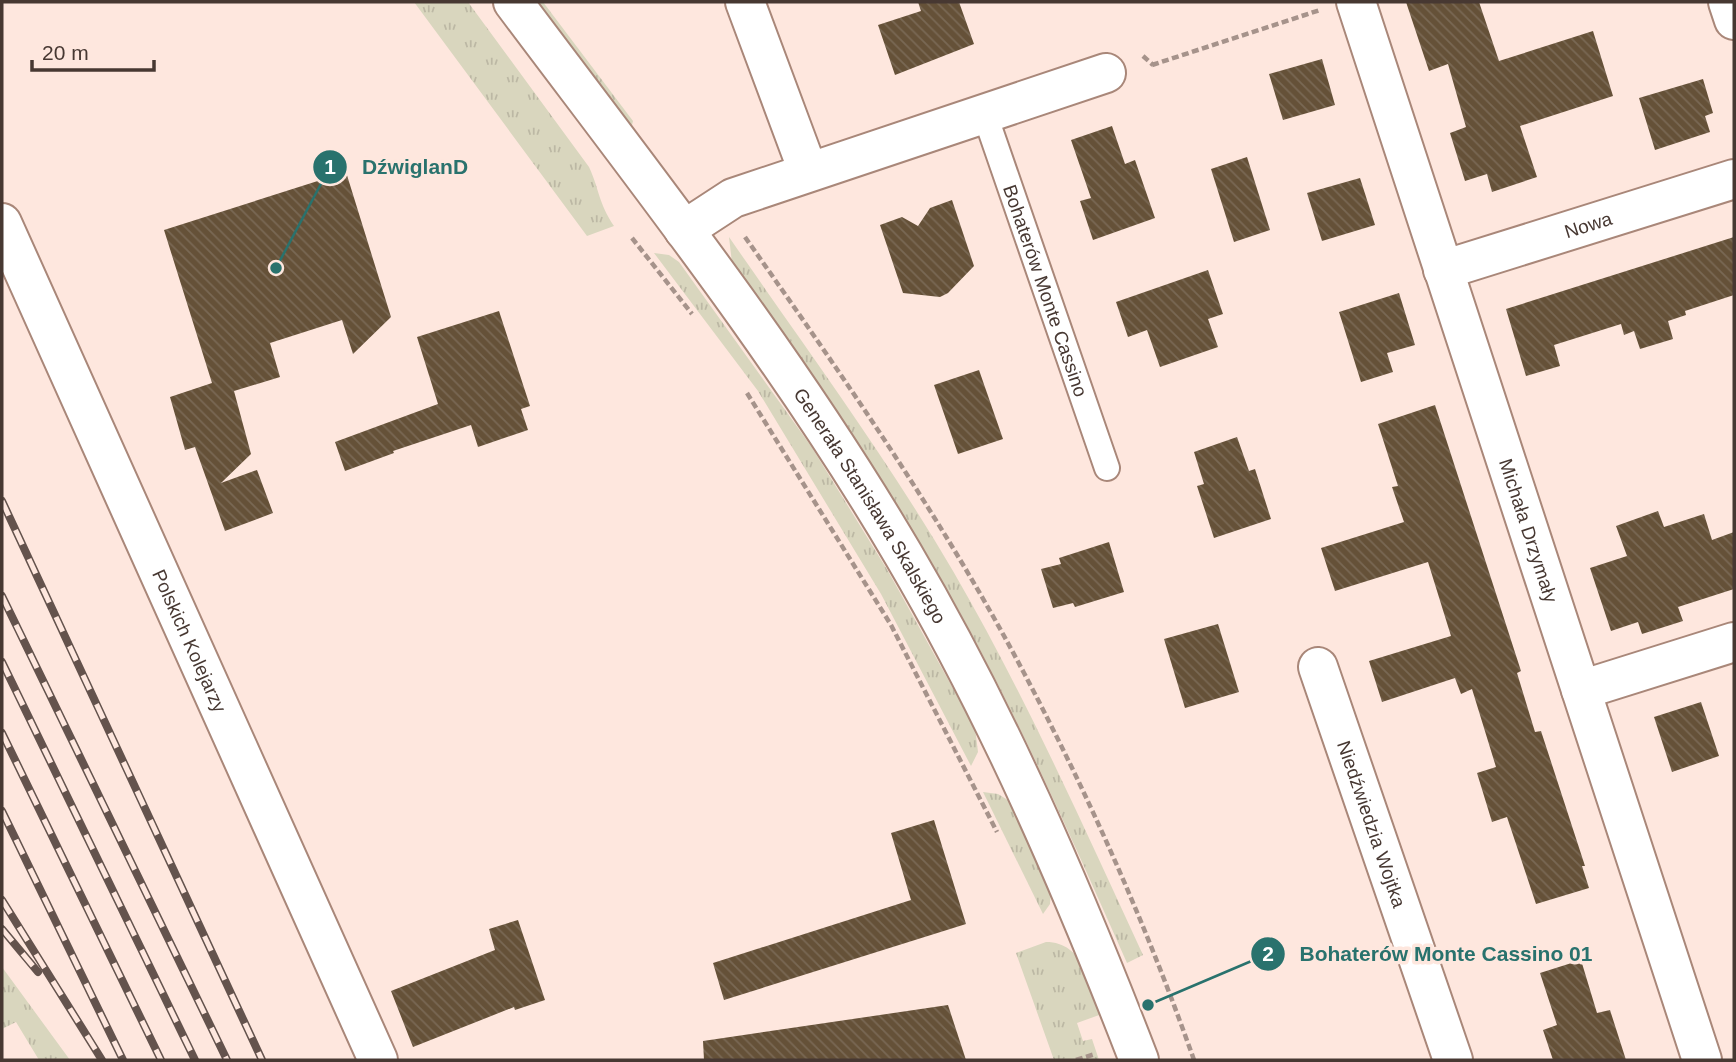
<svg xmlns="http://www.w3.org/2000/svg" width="1736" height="1062" font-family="Helvetica,sans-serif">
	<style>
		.grass { fill: url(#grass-tufts) }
		.building { fill: url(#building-back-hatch) }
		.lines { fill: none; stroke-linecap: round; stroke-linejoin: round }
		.service-casing { stroke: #a98779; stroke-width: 28 }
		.minor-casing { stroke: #a98779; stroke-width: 42 }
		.tertiary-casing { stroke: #a98779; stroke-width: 42 }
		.path { stroke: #a6938b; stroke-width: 4.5; stroke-dasharray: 7 3.5; stroke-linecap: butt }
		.service { stroke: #fff; stroke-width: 24 }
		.minor { stroke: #fff; stroke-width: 38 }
		.tertiary { stroke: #fff; stroke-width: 38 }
		.rail-casing { stroke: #64534d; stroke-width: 8 }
		.rail { stroke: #fee7de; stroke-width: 5; stroke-dasharray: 16; stroke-linecap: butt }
		.labels { text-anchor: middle; stroke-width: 7; stroke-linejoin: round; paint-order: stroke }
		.street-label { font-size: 19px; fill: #473832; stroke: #fee7de }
		.leader { fill: none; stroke: #29726d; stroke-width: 2.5 }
		.callout-dot { fill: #29726d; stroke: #fee7de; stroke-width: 2.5 }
		.mark-label { font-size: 21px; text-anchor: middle; font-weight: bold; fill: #fff }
		.callout-label { font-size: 21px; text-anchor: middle; font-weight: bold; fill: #29726d; stroke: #fee7de; stroke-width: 7; stroke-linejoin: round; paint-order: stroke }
	</style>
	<defs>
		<pattern id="grass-tufts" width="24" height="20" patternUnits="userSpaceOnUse" patternTransform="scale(1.75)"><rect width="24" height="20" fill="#d9d6be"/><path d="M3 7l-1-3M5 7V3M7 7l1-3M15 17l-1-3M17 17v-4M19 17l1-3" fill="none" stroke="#bcb8a4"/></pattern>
		<pattern id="building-back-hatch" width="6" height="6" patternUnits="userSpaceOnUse" patternTransform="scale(1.75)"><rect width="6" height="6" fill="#655138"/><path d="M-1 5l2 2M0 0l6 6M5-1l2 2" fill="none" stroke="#796854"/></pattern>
	</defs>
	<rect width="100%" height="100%" fill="#fee7de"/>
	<!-- grass -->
	<g class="grass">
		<path d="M 414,2 L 468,2 L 589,167 C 600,191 598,202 614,226 L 587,236 Z"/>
		<path d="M 536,2 L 543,2 L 633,121 L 631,129 Z"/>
		<path d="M 729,237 C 805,347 885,455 953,571 C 1025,695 1083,825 1143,955 L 1127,963 C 1068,830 1010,698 937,572 C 876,465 802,364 732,263 Z"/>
		<path d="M 654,253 L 669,255 L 679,262 L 811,446 L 888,571 L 975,728 L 978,752 L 971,766 L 881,594 L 758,391 Z"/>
		<path d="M 983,792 L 998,794 L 1011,802 L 1051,891 L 1050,904 L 1043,914 Z"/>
		<path d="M 1046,942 C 1084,942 1090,985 1102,1014 L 1077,1023 L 1083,1041 L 1092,1039 L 1099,1060 L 1054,1060 L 1016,953 Z"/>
		<path d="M 2,967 L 70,1060 L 39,1060 L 16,1022 L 2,1029 Z"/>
	</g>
	<!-- building -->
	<g class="building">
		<path d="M 918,2 L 959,2 L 974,44 L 895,75 L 878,25 L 921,11 Z"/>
		<path d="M 1406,2 L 1479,2 L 1499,61 L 1593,31 L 1613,96 L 1520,126 L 1537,177 L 1492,192 L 1487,174 L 1465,181 L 1450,133 L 1466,127 L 1448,64 L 1429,71 Z"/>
		<path d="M 1322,59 L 1335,105 L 1283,120 L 1269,74 Z"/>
		<path d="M 1703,79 L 1713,113 L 1705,116 L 1710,132 L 1655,150 L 1639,98 Z"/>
		<path d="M 1112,126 L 1125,164 L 1135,160 L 1155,218 L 1093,240 L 1080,201 L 1091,198 L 1071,140 Z"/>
		<path d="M 1247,157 L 1270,230 L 1234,242 L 1211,169 Z"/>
		<path d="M 346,172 L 391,317 L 353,354 L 342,320 L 270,343 L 280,377 L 234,391 L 251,454 L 221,483 L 257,470 L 273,513 L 225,531 L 195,447 L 185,450 L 170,397 L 212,383 L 164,230 Z"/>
		<path d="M 1360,178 L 1375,225 L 1322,241 L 1307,193 Z"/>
		<path d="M 952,200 L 974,266 L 948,293 L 940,297 L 903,293 L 880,225 L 902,217 L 918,226 L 930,208 Z"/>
		<path d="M 1734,237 L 1734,295 L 1685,311 L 1686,315 L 1668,321 L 1673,339 L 1640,349 L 1634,331 L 1624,335 L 1621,324 L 1554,345 L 1560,366 L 1526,376 L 1506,309 Z"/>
		<path d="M 1208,270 L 1223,314 L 1208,319 L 1218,347 L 1160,367 L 1147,330 L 1128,337 L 1116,302 Z"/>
		<path d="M 1399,293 L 1415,345 L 1387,353 L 1393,372 L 1361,382 L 1339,312 Z"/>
		<path d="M 499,311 L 530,406 L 521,409 L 528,430 L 478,447 L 471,425 L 393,451 L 394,453 L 345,471 L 335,442 L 438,404 L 417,337 Z"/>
		<path d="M 979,370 L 1003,439 L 958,454 L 934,385 Z"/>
		<path d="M 1435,405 L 1521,671 L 1517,673 L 1535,732 L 1541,731 L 1585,866 L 1582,866 L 1589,888 L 1536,904 L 1507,817 L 1492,822 L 1477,773 L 1496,767 L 1472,689 L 1461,694 L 1455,678 L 1382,702 L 1369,661 L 1451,636 L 1428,562 L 1335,591 L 1321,548 L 1404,522 L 1392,487 L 1398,486 L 1378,424 Z"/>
		<path d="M 1237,437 L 1249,471 L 1255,469 L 1271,519 L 1214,538 L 1197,486 L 1204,484 L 1194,452 Z"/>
		<path d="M 1658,511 L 1664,527 L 1704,514 L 1712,540 L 1734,532 L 1734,589 L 1678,607 L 1683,621 L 1642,634 L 1638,622 L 1611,631 L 1590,568 L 1627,556 L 1616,526 Z"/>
		<path d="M 1109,542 L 1124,592 L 1075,607 L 1073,603 L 1053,608 L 1041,569 L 1061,564 L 1059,558 Z"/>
		<path d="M 1218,624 L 1239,692 L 1185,708 L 1164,639 Z"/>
		<path d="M 1701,702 L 1719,756 L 1672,772 L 1654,717 Z"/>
		<path d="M 934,820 L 966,924 L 724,1000 L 713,963 L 911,900 L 891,833 Z"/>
		<path d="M 518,920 L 545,1000 L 515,1010 L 514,1007 L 413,1047 L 391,991 L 495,950 L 489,929 Z"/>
		<path d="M 1581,960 L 1597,1013 L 1610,1010 L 1626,1060 L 1553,1060 L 1543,1030 L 1557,1025 L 1540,973 Z"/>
		<path d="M 948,1005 L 966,1060 L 704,1060 L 703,1041 Z"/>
	</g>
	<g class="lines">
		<defs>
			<g id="service">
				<path id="s1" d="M 984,112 L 1107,468"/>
			</g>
			<g id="minor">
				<path d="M 745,2 L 808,171"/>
				<path id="s2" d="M 1356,2 L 1702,1060"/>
				<path d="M 1728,2 L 1734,20"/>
				<path id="s3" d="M 2,223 L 378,1060"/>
				<path d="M 684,230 L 733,198 L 1106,73"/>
				<path id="s4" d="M 1443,270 L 1734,179"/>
				<path id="s5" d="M 1318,667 L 1453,1060"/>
				<path d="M 1581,690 L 1734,642"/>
			</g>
			<g id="tertiary">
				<path id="s6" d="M 513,2 C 648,182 789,360 903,554 C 998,715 1072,887 1139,1060"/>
			</g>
		</defs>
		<!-- service casing -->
		<use href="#service" class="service-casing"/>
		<!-- minor casing -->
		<use href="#minor" class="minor-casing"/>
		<!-- tertiary casing -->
		<use href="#tertiary" class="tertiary-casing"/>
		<!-- path -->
		<g class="path">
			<path d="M 1143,56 L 1153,65"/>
			<path d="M 1152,65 L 1320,10"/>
			<path d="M 745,237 C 844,378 944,521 1024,673 C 1090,798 1147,927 1194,1060"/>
			<path d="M 632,238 L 692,314"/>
			<path d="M 747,393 L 891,625 L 997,832"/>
			<path d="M 1076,1060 L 1095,1054"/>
		</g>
		<!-- service -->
		<use href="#service" class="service"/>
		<!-- minor -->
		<use href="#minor" class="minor"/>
		<!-- tertiary -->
		<use href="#tertiary" class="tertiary"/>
		<defs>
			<g id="rail">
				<path d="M 2,501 L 262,1060"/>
				<path d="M 2,596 L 227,1060"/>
				<path d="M 2,662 L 195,1060"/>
				<path d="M 2,733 L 161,1060"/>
				<path d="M 2,811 L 123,1060"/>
				<path d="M 2,900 L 102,1060"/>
				<path d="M 2,929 L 38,972"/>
			</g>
		</defs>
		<!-- rail casing -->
		<use href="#rail" class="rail-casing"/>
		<!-- rail -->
		<use href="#rail" class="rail"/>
	</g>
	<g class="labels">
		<!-- street labels -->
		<g class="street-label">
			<text dy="7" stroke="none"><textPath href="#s4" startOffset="152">Nowa</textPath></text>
			<text dy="7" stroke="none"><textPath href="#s1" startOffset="189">Bohaterów Monte Cassino</textPath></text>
			<text dy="7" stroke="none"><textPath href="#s6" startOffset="618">Generała Stanisława Skalskiego</textPath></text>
			<text dy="7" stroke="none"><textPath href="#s2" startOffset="556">Michała Drzymały</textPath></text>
			<text dy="7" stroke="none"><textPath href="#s3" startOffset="458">Polskich Kolejarzy</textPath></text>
			<text dy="7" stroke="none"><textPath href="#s5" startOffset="166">Niedźwiedzia Wojtka</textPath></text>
		</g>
	</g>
	<!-- callouts -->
	<path class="leader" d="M276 268L330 167M1148 1005L1268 954"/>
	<g class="callout-dot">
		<circle cx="276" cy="268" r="7"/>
		<circle cx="1148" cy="1005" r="7"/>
		<circle cx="330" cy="167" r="18"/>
		<circle cx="1268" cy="954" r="18"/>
	</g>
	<g class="mark-label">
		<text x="330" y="174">1</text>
		<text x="1268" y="961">2</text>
	</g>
	<g class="callout-label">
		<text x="415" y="174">DźwiglanD</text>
		<text x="1446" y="961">Bohaterów Monte Cassino 01</text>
	</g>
	<!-- border -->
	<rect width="1736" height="1062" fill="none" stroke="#473832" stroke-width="7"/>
	<!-- scale -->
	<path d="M32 60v10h122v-10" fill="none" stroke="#473832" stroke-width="3.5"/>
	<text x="42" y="60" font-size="21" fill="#473832" stroke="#fee7de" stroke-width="5" paint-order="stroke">20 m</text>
</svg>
